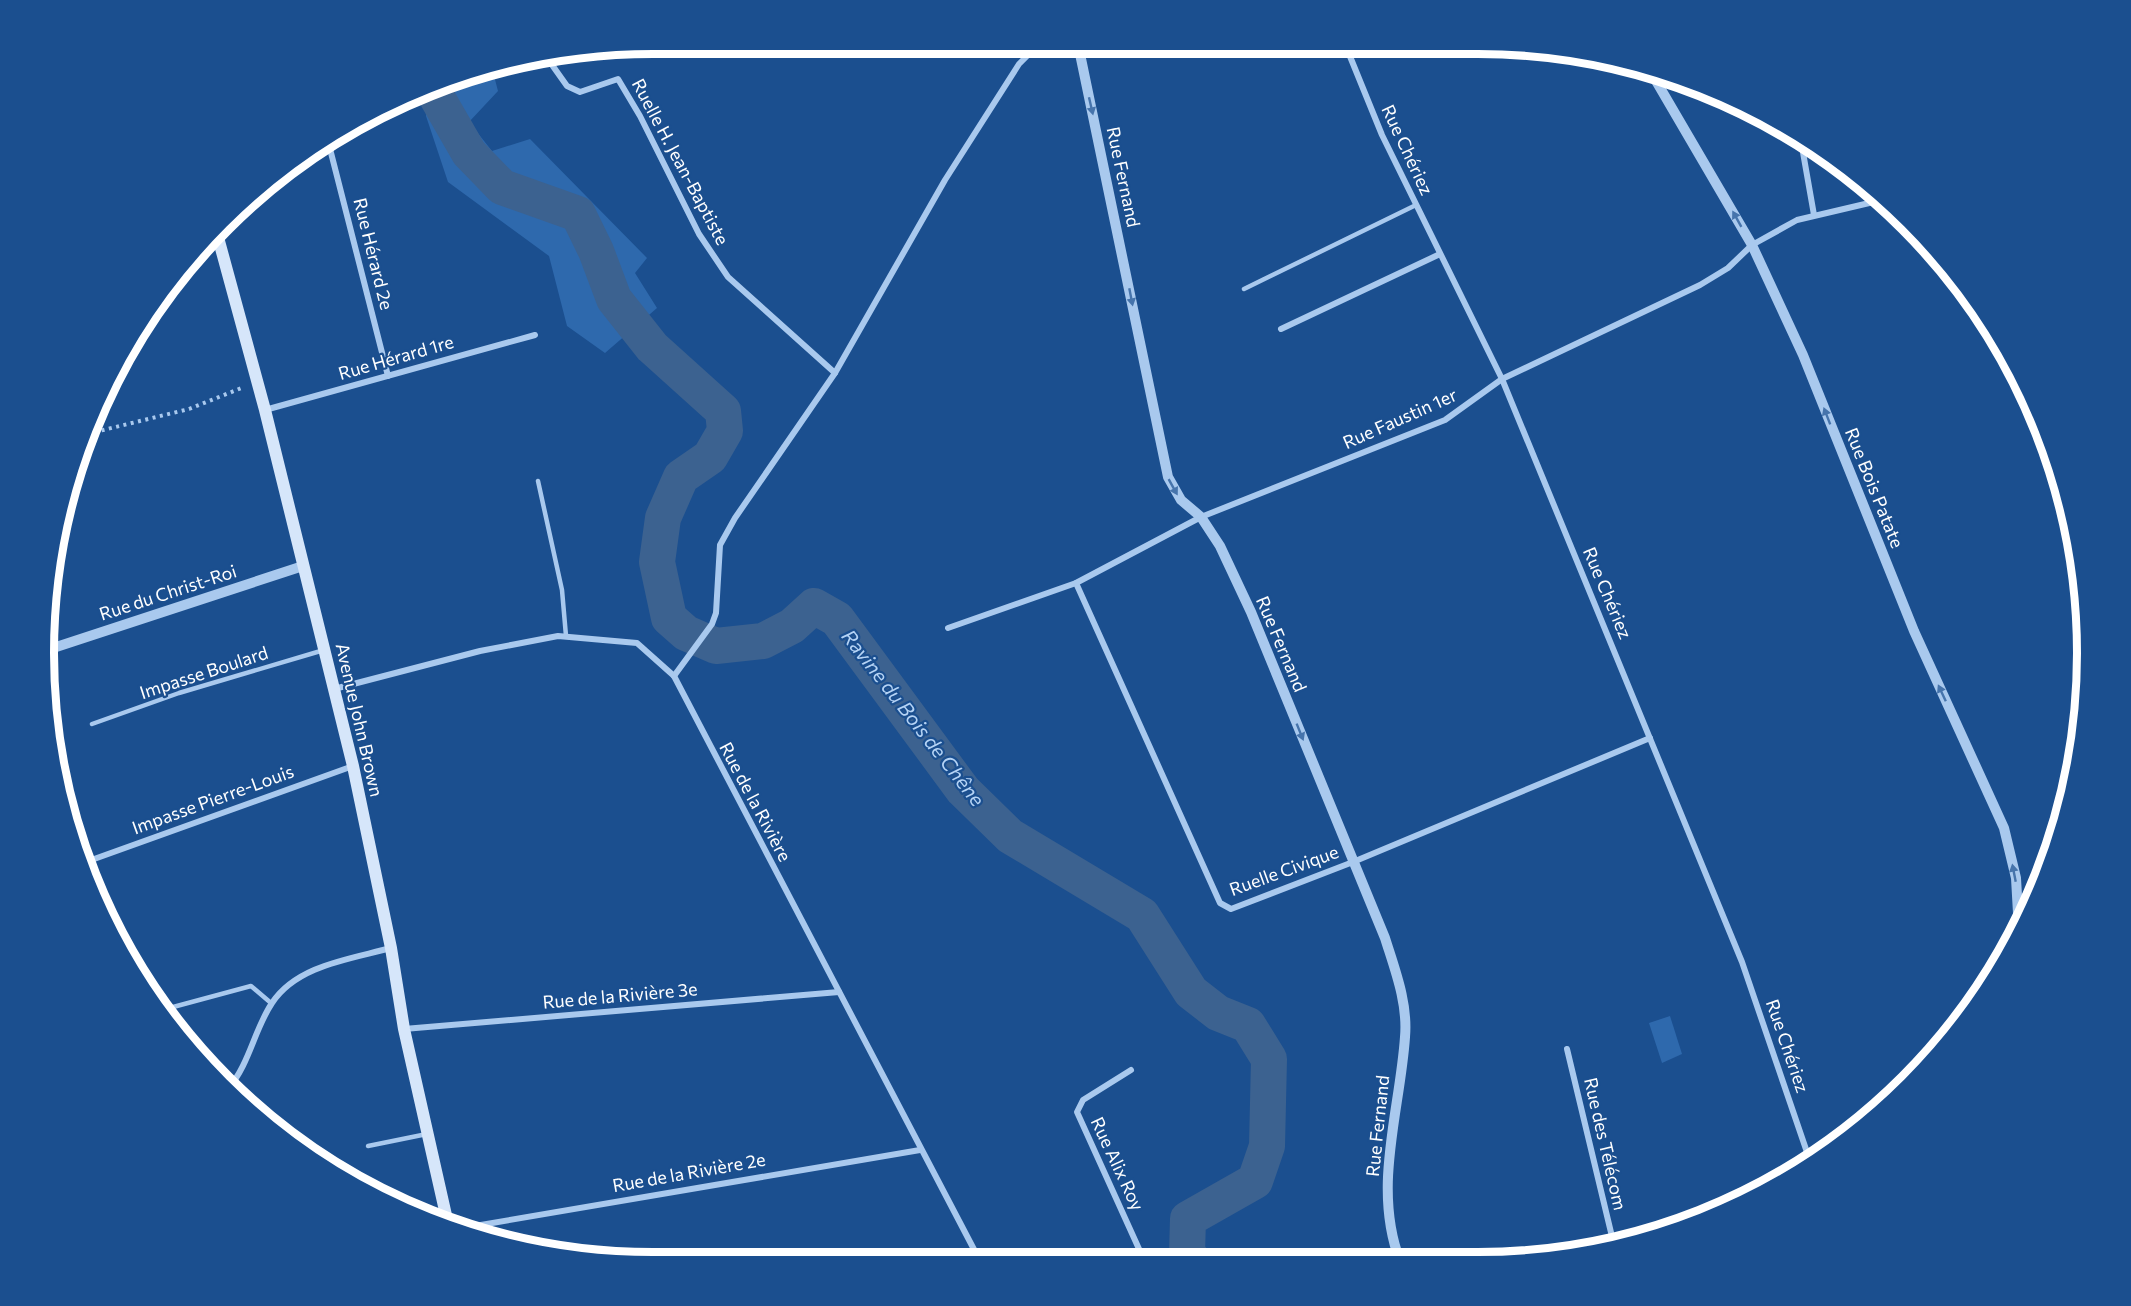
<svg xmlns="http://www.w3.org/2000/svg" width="2131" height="1306" font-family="Commissioner,sans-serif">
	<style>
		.green { fill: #2e69ad }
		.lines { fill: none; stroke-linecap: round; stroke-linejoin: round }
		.river { stroke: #3c6290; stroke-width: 36 }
		.path { stroke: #a9c9ee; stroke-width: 4; stroke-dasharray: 3 4.5; stroke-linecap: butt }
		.service { stroke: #a9c9ee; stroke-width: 4.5 }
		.minor { stroke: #a9c9ee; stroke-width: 6 }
		.tertiary { stroke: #a9c9ee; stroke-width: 10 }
		.secondary { stroke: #d6e6fa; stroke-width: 12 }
		.oneway { fill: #4674ac }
		.labels { text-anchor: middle; stroke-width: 4.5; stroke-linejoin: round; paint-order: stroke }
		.street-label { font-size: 18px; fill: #fff; stroke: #1b4f8f }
		.water-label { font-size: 20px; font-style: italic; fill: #b5d3f5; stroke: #1b4f8f }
		.rim { fill: none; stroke: #fff; stroke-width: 8 }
	</style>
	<rect width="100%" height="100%" fill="#1b4f8f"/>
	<!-- green -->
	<g class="green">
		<path d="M 492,68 L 498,91 L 469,122 L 492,151 L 530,139 L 647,258 L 635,273 L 657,308 L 605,353 L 567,326 L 549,256 L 448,182 L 426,116 L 425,89 L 457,76 Z"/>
		<path d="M 1670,1016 L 1682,1054 L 1662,1063 L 1649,1023 Z"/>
	</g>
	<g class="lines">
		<!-- river -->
		<path class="river" d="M 431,87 L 469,153 L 502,187 L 578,214 L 596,251 L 614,299 L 652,347 L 723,411 L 725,431 L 710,457 L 681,477 L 663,518 L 657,562 L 669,618 L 686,633 L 716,646 L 763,641 L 792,626 L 814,606 L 837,619 L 963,790 L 1010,836 L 1142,915 L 1191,992 L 1218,1013 L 1248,1025 L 1269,1059 L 1267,1146 L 1255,1181 L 1188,1219 L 1187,1254 L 1193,1260"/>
		<!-- path -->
		<path class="path" d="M 87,434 L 189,409 L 244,387"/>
		<!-- service -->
		<g class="service">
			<path d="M 1244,289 L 1416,205"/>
			<path d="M 538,481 L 562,590 L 566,636"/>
			<path d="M 92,724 L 179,693 L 324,650"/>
			<path d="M 162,1010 L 251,986 L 271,1003"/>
			<path d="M 368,1146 L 427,1134"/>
		</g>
		<!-- minor -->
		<g class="minor">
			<path d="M 1347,49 L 1382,135 L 1502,379 L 1742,962 L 1810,1161"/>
			<path d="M 545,55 L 567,86 L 580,92 L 618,79 L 640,116 L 699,234 L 728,277 L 835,373"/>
			<path d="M 328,141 L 388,376"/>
			<path d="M 1801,141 L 1814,215"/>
			<path d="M 1281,329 L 1440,254"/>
			<path d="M 265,410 L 535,335"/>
			<path d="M 1076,583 L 1220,903 L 1231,909 L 1353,862 L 1650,738"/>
			<path d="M 948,628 L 1076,583 L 1201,517 L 1445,420 L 1502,379 L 1700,285 L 1728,268 L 1752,245 L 1797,220 L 1882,200"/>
			<path d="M 674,676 L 712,624 L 716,613 L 720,545 L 735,518 L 835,373 L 945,180 L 1019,64 L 1034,49"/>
			<path d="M 334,689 L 480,651 L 558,636 L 637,643 L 674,676 L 979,1259"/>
			<path d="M 83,863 L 353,766"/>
			<path d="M 404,1029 L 839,992"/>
			<path d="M 1567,1049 L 1614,1245"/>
			<path d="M 1131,1070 L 1083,1100 L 1077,1112 L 1144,1260"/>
			<path d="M 228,1089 C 250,1063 254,1030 272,1003 C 297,965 351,959 391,948"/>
			<path d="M 463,1228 L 920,1150"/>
		</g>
		<!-- tertiary -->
		<g class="tertiary">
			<path d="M 1079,49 L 1168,477 L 1181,500 L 1201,517 L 1220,546 L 1251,612 L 1385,938 C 1395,970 1408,1003 1405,1037 C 1400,1111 1372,1188 1400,1261"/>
			<path d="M 1652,74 L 1752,245 L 1803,355 L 1914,631 L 2004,828 L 2016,878 L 2019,931"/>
			<path d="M 44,651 L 303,566"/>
		</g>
		<!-- secondary -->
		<path class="secondary" d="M 216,230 L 265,410 L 353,766 L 391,948 L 404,1029 L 448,1224"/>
	</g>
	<!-- one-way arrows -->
	<defs><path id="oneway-solid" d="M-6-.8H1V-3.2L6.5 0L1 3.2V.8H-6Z" transform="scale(1.5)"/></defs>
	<g class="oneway">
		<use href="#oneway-solid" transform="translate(1091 106) rotate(77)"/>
		<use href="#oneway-solid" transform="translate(1737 219) rotate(-119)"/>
		<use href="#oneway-solid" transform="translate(1131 297) rotate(79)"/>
		<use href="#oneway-solid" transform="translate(1827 416) rotate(-111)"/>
		<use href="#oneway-solid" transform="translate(1173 487) rotate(61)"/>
		<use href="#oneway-solid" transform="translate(1942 693) rotate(-115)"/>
		<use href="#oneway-solid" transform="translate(1300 732) rotate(68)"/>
		<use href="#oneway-solid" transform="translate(2014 873) rotate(-101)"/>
	</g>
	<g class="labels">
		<!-- street labels -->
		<g class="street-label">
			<text transform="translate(1407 150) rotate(65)" y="6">Rue Chériez</text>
			<text transform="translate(680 162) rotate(62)" y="6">Ruelle H. Jean-Baptiste</text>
			<text transform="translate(1123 177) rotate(78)" y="6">Rue Fernand</text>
			<text transform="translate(373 254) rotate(76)" y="6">Rue Hérard 2e</text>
			<text transform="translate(396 358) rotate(-16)" y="6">Rue Hérard 1re</text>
			<text transform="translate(1400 419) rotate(-24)" y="6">Rue Faustin 1er</text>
			<text transform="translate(1874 488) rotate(68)" y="6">Rue Bois Patate</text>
			<text transform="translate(168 593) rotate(-18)" y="6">Rue du Christ-Roi</text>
			<text transform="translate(1607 593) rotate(67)" y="6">Rue Chériez</text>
			<text transform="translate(1281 644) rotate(67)" y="6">Rue Fernand</text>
			<text transform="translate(204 673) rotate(-18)" y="6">Impasse Boulard</text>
			<text transform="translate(359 720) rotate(77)" y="6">Avenue John Brown</text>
			<text transform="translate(213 800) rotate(-20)" y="6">Impasse Pierre-Louis</text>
			<text transform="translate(755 802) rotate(62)" y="6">Rue de la Rivière</text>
			<text transform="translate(1284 871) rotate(-20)" y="6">Ruelle Civique</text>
			<text transform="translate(620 996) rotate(-5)" y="6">Rue de la Rivière 3e</text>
			<text transform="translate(1787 1046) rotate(71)" y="6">Rue Chériez</text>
			<text transform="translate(1378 1126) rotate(-84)" y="6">Rue Fernand</text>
			<text transform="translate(1605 1144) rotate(77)" y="6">Rue des Télécom</text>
			<text transform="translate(1117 1164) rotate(65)" y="6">Rue Alix Roy</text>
			<text transform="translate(689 1173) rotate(-10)" y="6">Rue de la Rivière 2e</text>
		</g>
		<!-- water labels -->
		<g class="water-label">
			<text transform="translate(913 718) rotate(52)" y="7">Ravine du Bois de Chêne</text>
		</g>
	</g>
	<!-- crop -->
	<path d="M0 0H2131V1306H0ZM653 54H1478A599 599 0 0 1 2077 653V653A599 599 0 0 1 1478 1252H653A599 599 0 0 1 54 653V653A599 599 0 0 1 653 54Z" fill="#1b4f8f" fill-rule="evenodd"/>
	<path class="rim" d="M653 54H1478A599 599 0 0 1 2077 653V653A599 599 0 0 1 1478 1252H653A599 599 0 0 1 54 653V653A599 599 0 0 1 653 54Z"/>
</svg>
